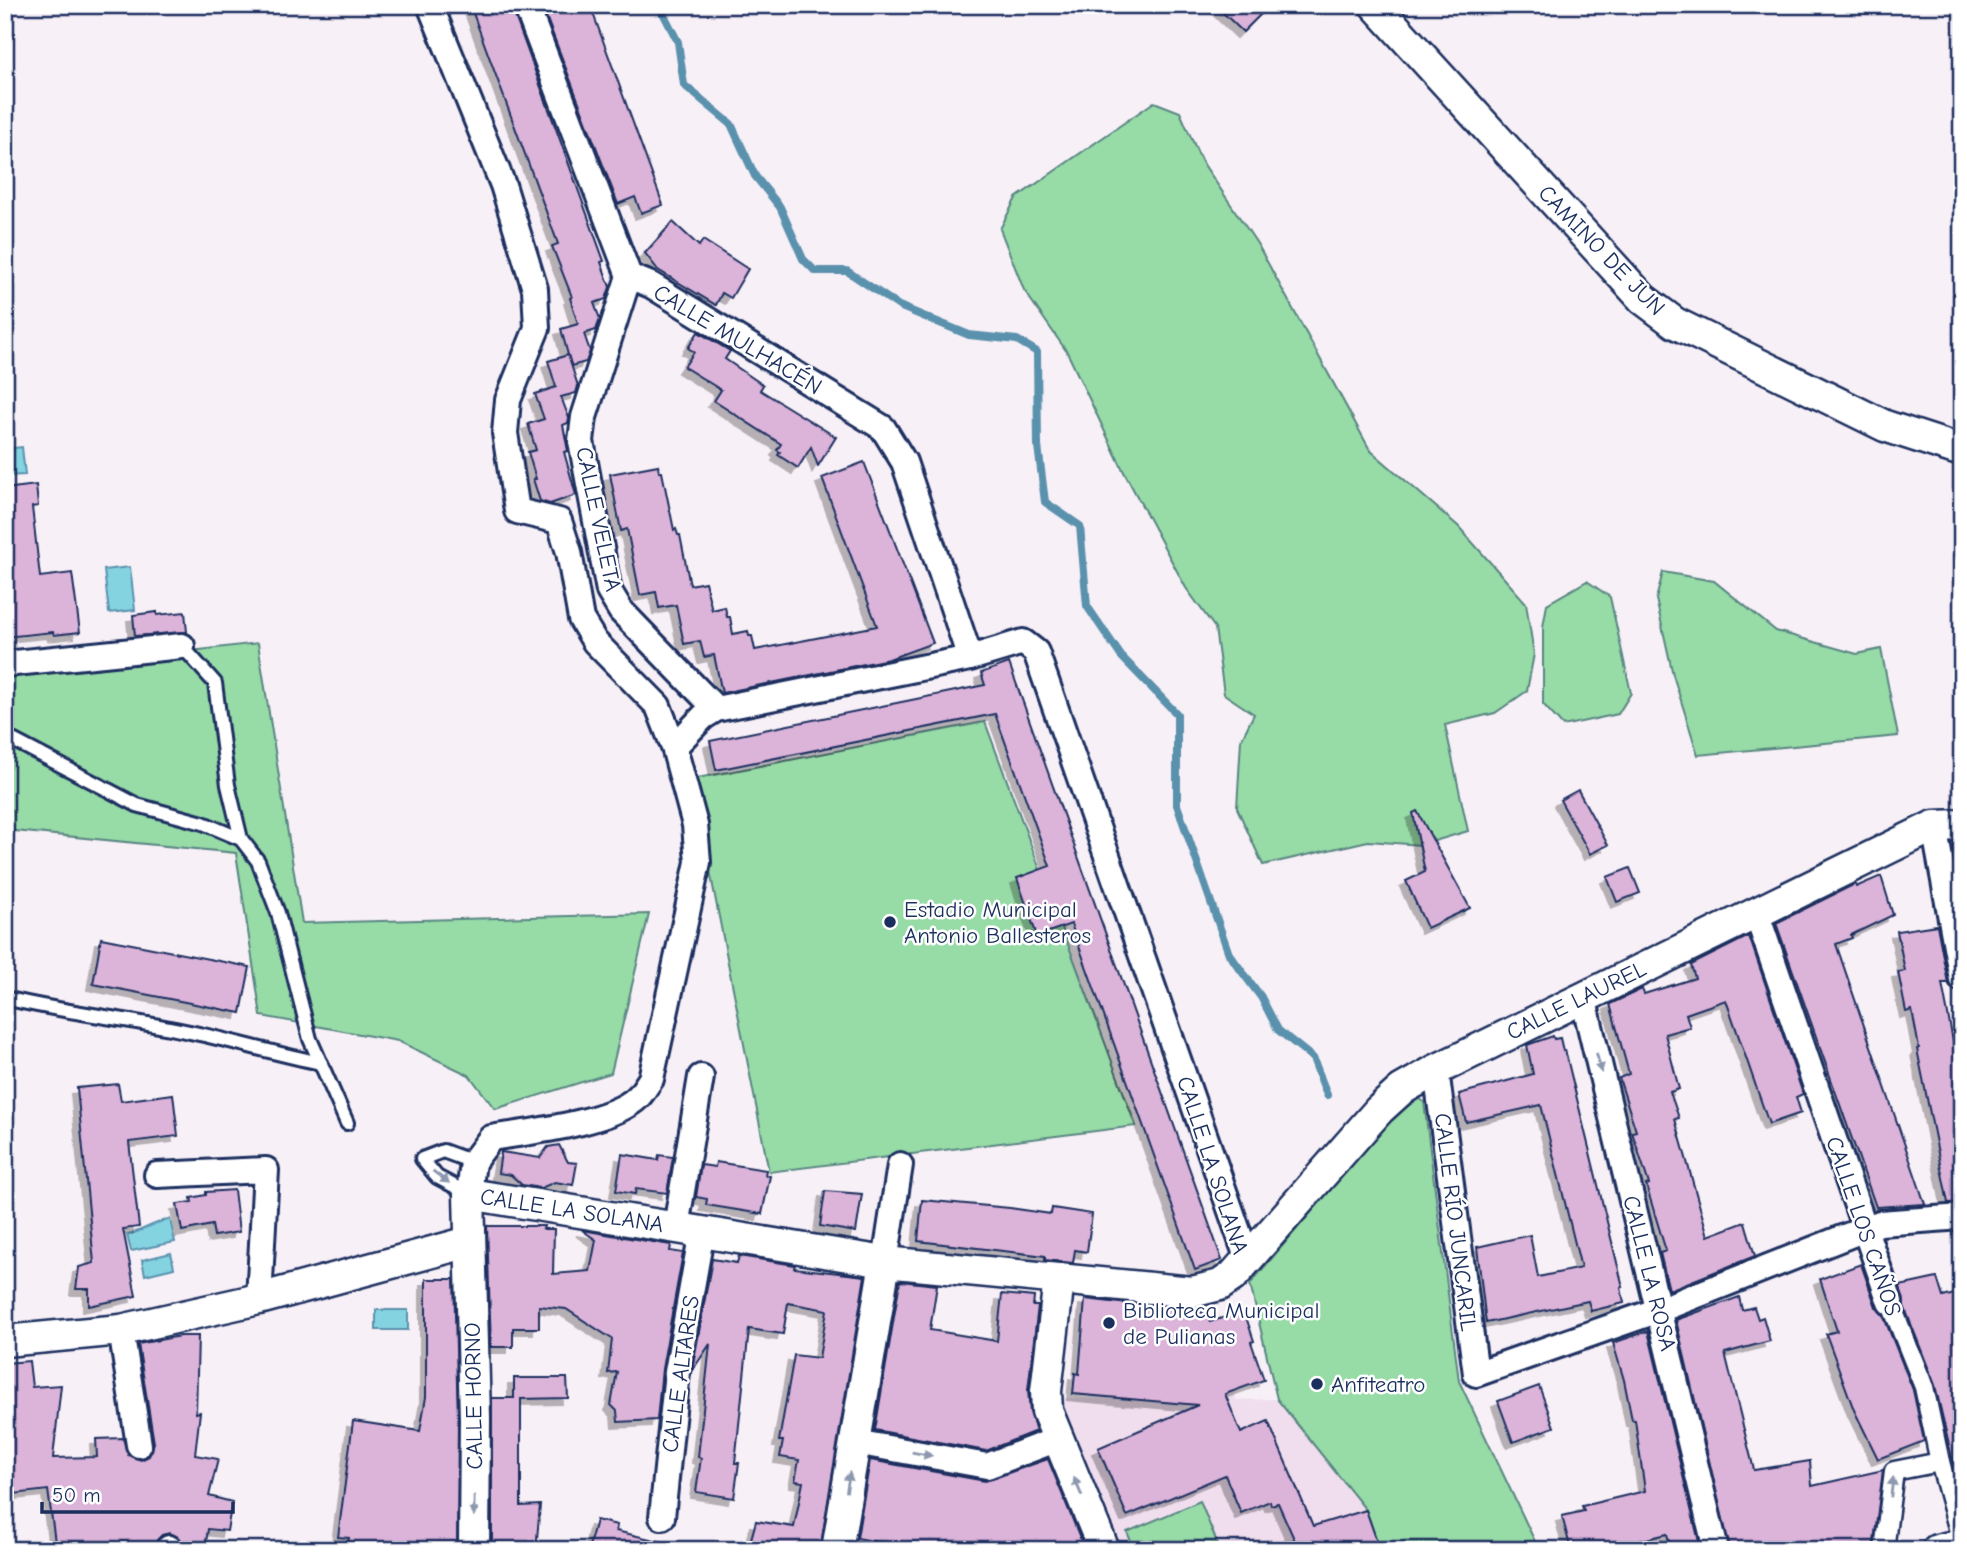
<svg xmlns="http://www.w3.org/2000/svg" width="1967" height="1555" font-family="'Comic Neue',sans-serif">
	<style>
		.built { fill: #f0deee }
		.green { fill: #97dba7; stroke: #598582; stroke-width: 2 }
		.water { fill: #84d3e1; stroke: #5a91ad; stroke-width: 2 }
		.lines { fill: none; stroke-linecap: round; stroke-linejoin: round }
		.stream { stroke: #5a91ad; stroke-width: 8 }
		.building { fill: #dcb3d9; stroke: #1b2f5e; stroke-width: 2; filter: url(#shadow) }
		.service-casing { stroke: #1b2f5e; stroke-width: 18 }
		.pedestrian-casing { stroke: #1b2f5e; stroke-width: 23 }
		.minor-casing { stroke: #1b2f5e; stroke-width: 30 }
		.tertiary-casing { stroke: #1b2f5e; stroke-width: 35 }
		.service { stroke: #fff; stroke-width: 12 }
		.pedestrian { stroke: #fff; stroke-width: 18 }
		.minor { stroke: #fff; stroke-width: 24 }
		.tertiary { stroke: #fff; stroke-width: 30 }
		.oneway { fill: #8d97ae }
		.poi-dot { fill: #1b2f5e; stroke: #fff; stroke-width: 2.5 }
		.labels { text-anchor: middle; stroke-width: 5; stroke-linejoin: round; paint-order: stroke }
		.street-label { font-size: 23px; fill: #1b2f5e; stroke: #fff }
		.poi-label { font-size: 23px; fill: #1b2f5e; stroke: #fff; text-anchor: start }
	</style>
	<defs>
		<filter id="shadow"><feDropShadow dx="-6" dy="6" stdDeviation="0" flood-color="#0004"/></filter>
	</defs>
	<rect width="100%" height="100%" fill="#f8f0f7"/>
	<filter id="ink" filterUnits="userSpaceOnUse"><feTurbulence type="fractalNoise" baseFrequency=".0143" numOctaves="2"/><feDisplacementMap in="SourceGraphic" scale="14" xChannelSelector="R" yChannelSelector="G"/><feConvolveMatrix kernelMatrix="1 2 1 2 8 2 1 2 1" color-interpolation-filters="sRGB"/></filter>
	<g filter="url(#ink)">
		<!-- built -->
		<path class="built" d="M 1234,1388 L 1236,1400 L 1277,1399 L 1366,1510 L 1380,1550 L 1120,1550 L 1060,1398 L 1217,1401 Z"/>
		<!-- green -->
		<g class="green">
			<path d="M 1154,102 L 1180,112 L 1201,160 L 1258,245 L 1370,450 L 1458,526 L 1526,603 L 1534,654 L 1527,691 L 1495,713 L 1445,725 L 1468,831 L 1421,845 L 1368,841 L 1263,865 L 1237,808 L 1241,740 L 1254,714 L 1224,694 L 1215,628 L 1186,588 L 1124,472 L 1067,352 L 1024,290 L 1000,229 L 1016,198 Z"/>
			<path d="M 1663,572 L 1714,581 L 1776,631 L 1857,654 L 1881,649 L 1898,736 L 1698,755 L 1673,675 L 1656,599 Z"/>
			<path d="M 1587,581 L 1610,597 L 1631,693 L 1618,714 L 1563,726 L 1543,704 L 1543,627 L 1547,604 Z"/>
			<path d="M 258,643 L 302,923 L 649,914 L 611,1073 L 495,1109 L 469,1075 L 398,1041 L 261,1016 L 236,853 L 5,830 L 5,673 Z"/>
			<path d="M 985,722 L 1136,1126 L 769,1172 L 692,779 Z"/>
			<path d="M 1419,1098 L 1424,1102 L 1459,1381 L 1539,1550 L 1380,1550 L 1366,1510 L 1277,1399 L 1250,1284 L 1391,1118 Z"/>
			<path d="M 1200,1501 L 1220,1550 L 1135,1550 L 1127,1532 Z"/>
		</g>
		<!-- water -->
		<g class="water">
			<path d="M 22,447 L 25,475 L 5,476 L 5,449 Z"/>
			<path d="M 130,567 L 135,610 L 109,613 L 104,570 Z"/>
			<path d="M 170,1219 L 175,1242 L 131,1251 L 127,1235 C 143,1231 154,1222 170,1219 Z"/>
			<path d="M 171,1253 L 174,1268 L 145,1275 L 142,1260 Z"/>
			<rect x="376" y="1310" width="32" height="20"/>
		</g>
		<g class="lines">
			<!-- stream -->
			<path class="stream" d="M 659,5 L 678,42 L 684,85 L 731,124 L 755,176 L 780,207 L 803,259 L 815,271 L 847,271 L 899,306 L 969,335 L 1017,340 L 1037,352 L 1038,446 L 1045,502 L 1080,526 L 1087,606 L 1121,656 L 1177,714 L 1177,805 L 1229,954 L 1261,997 L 1278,1030 L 1313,1058 L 1327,1095"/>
		</g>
		<!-- building -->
		<g class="building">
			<path d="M 470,5 L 511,5 L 604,261 L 601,262 L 610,287 L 606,299 L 594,303 L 600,319 L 596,330 L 584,334 L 590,351 L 586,362 L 571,366 L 561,329 L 578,324 L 570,298 L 572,297 L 552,246 L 558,244 Z"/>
			<path d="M 590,5 L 663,205 L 641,213 L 635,197 L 618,204 L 542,6 Z"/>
			<path d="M 1215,5 L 1270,5 L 1243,32 Z"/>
			<path d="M 673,222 L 699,246 L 703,240 L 748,269 L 731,298 L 722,293 L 716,305 L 658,270 L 645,253 Z"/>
			<path d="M 698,332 L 730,351 L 725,359 L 763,385 L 760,390 L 836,437 L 818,466 L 811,447 L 798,468 L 778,455 L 780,452 L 777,450 L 781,444 L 714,401 L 721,390 L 684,367 L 694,352 L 688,348 Z"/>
			<path d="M 568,355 L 578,386 L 576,393 L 561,397 L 569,418 L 568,423 L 563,425 L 568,451 L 564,452 L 576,495 L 550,504 L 540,501 L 533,479 L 536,479 L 528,452 L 536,450 L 528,424 L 544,419 L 535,394 L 556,387 L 548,361 Z"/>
			<path d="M 864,462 L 933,643 L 889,659 L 722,693 L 714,655 L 704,657 L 700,641 L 684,644 L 676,605 L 659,608 L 656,592 L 640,595 L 627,529 L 621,531 L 610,474 L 658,465 L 659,472 L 662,472 L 674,530 L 676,529 L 678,535 L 680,535 L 690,585 L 705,582 L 712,610 L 725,607 L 727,617 L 730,617 L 733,634 L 748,631 L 749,636 L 752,636 L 755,650 L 877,626 L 822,478 Z"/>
			<path d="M 36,485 L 38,506 L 32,507 L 40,577 L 72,573 L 80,632 L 54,635 L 53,632 L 5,637 L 5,489 Z"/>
			<path d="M 157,612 L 157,615 L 185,612 L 187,632 L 135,636 L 133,615 Z"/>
			<path d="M 1009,663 L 1222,1260 L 1195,1270 L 1071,924 L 1037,936 L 1017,878 L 1050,866 L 995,714 L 716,770 L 710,741 L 985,685 L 981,673 Z"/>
			<path d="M 1578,790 L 1608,845 L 1590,854 L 1560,800 Z"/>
			<path d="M 1417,811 L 1470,908 L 1427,928 L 1406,881 L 1425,872 L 1413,813 Z"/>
			<path d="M 1630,868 L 1640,893 L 1617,902 L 1607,877 Z"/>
			<path d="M 1881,876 L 1893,915 L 1851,935 L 1852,938 L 1836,944 L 1925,1204 L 1876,1207 L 1776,923 L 1855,884 L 1856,887 Z"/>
			<path d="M 1937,925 L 1948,983 L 1942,983 L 1958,1068 L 1962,1067 L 1962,1202 L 1948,1203 L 1917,1049 L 1919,1048 L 1912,1010 L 1906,1012 L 1898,972 L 1905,971 L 1897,931 Z"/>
			<path d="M 1749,936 L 1803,1094 L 1796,1097 L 1801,1113 L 1769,1124 L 1726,1000 L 1686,1014 L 1690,1027 L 1665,1034 L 1679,1089 L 1670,1092 L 1679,1118 L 1675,1119 L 1708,1236 L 1745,1222 L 1755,1256 L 1669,1290 L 1660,1253 L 1666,1251 L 1646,1185 L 1649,1184 L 1632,1132 L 1636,1131 L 1619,1078 L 1629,1074 L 1610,1004 L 1642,989 L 1644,994 L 1695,978 L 1691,965 Z"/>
			<path d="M 101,938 L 250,967 L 241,1013 L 93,984 Z"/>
			<path d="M 1553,1036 L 1554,1039 L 1560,1038 L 1563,1051 L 1565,1050 L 1623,1287 L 1621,1287 L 1624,1303 L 1591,1311 L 1588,1301 L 1486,1323 L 1477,1247 L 1530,1235 L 1538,1277 L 1581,1268 L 1541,1105 L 1466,1122 L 1459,1094 L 1533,1074 L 1527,1045 Z"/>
			<path d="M 118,1084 L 121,1101 L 173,1094 L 178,1136 L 129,1142 L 139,1227 L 123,1229 L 136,1296 L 89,1306 L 89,1289 L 76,1289 L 79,1267 L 94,1263 L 77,1088 Z"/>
			<path d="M 559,1145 L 568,1162 L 577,1163 L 573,1185 L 555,1182 L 541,1188 L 522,1185 L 511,1175 L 498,1173 L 501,1152 L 540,1158 L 548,1147 Z"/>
			<path d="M 622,1154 L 658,1160 L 659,1155 L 673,1157 L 667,1193 L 636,1189 L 635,1194 L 616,1191 Z"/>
			<path d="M 716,1162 L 766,1170 L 765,1175 L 770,1176 L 762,1214 L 706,1205 L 707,1199 L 696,1197 L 701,1165 L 715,1167 Z"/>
			<path d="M 234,1190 L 239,1232 L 214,1236 L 212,1225 L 182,1231 L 177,1204 L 192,1202 L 191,1198 L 206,1195 L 206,1192 Z"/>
			<path d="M 825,1191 L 862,1194 L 856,1232 L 820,1226 Z"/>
			<path d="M 922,1200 L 1010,1208 L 1051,1214 L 1052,1208 L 1092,1214 L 1087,1252 L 1075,1250 L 1073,1263 L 1045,1260 L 1045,1256 L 918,1241 Z"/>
			<path d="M 487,1226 L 544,1226 L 543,1229 L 554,1229 L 553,1274 L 590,1271 L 596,1240 L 582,1230 L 671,1245 L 670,1251 L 683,1253 L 662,1369 L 657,1420 L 618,1422 L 617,1411 L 611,1405 L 617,1372 L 608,1373 L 612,1339 L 566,1309 L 539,1306 L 539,1328 L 513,1328 L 513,1347 L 491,1347 Z"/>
			<path d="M 739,1256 L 795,1265 L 794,1268 L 865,1276 L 820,1550 L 748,1550 L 756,1521 L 794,1527 L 803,1482 L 795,1481 L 799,1460 L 780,1457 L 783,1441 L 779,1441 L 794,1355 L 819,1358 L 827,1310 L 788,1303 L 783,1334 L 749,1329 L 735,1463 L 739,1463 L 734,1498 L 696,1492 L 701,1458 L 698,1457 L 710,1344 L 692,1371 L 712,1259 L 737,1263 Z"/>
			<path d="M 1861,1264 L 1876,1307 L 1883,1315 L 1913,1390 L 1924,1441 L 1878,1459 L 1854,1410 L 1826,1334 L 1837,1331 L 1820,1279 Z"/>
			<path d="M 1937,1278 L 1943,1297 L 1962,1292 L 1962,1491 L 1960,1492 L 1935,1385 L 1904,1306 L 1900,1286 Z"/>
			<path d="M 426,1279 L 454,1279 L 458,1418 L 457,1550 L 347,1550 L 349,1538 L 338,1537 L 353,1421 L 420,1431 L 426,1397 Z"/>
			<path d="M 900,1281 L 937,1285 L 930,1330 L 997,1341 L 1002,1294 L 1034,1297 L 1033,1306 L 1038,1306 L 1028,1390 L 1030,1412 L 1036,1431 L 986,1451 L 875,1430 Z"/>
			<path d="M 1739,1297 L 1742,1310 L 1754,1307 L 1758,1319 L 1763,1317 L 1770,1341 L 1725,1353 L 1754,1470 L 1810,1461 L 1812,1486 L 1883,1470 L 1873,1550 L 1730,1550 L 1676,1320 Z"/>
			<path d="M 1085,1299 L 1207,1313 L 1210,1322 L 1244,1311 L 1254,1341 L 1251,1342 L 1264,1380 L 1225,1394 L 1241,1433 L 1268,1421 L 1313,1526 L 1366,1510 L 1380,1550 L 1299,1550 L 1278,1503 L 1271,1505 L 1270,1501 L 1241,1513 L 1225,1475 L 1127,1516 L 1098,1448 L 1198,1405 L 1073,1394 L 1075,1373 L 1079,1374 Z"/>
			<path d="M 1648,1331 L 1701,1550 L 1671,1550 L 1667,1534 L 1602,1550 L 1571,1550 L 1562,1516 L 1584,1511 L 1582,1506 L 1645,1491 L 1635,1420 L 1632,1420 L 1624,1380 L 1613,1343 Z"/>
			<path d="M 180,1336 L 198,1336 L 196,1413 L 200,1412 L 195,1455 L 218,1459 L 209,1496 L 232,1502 L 227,1531 L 208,1529 L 205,1550 L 184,1550 L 181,1540 L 170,1533 L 162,1535 L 157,1540 L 154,1550 L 56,1550 L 48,1490 L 5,1495 L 5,1363 L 29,1361 L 32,1387 L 61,1385 L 53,1458 L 97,1457 L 96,1439 L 123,1438 L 128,1455 L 141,1460 L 149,1456 L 154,1443 L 138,1344 Z"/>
			<path d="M 514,1378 L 567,1378 L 568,1398 L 521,1399 L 521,1506 L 540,1505 L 536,1550 L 492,1550 L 492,1398 L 514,1398 Z"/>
			<path d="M 1539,1386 L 1554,1427 L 1513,1442 L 1498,1401 Z"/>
			<path d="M 1048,1459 L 1085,1550 L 895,1550 L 896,1545 L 857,1538 L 870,1460 L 985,1481 Z"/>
			<path d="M 596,1520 L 617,1525 L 616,1531 L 663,1542 L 662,1550 L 588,1550 Z"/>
		</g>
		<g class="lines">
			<defs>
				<g id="service">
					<path d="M 182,646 L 215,683 L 228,785 L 241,839"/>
					<path d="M 5,736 L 137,805 L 203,823 L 241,839 L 258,861 L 278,913 L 310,1039 L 347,1123"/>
					<path d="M 5,998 C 65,1013 125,1018 185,1031 C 231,1040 275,1054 321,1063"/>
					<path d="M 469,1194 L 437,1177 L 422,1159 L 443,1151 L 473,1162"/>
				</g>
				<g id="pedestrian">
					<path d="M 1890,1302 L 1924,1387 L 1940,1462 L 1962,1542"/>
					<path d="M 1884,1550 L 1894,1471 L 1940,1462"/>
				</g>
				<g id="minor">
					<path d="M 430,5 L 503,185 L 535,289 L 537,328 L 508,400 L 505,433 L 517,511 L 559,521 L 569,552 L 581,619 L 595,642 L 658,706 L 674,747"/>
					<path d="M 526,5 L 629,276 L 651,285 L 883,428 L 904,462 L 970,658"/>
					<path d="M 629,276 L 584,417 L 581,441 L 609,591 L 621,611 L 716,709"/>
					<path d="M 5,664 L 182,646"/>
					<path d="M 1934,826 L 1962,979"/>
					<path d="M 1756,912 L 1890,1302"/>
					<path d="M 1583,997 L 1716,1550"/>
					<path d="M 1436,1070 L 1476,1374 L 1659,1310 L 1880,1223 L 1962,1217"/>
					<path d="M 157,1175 L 266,1170 L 259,1299"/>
					<path d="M 469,1194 L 473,1162 L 491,1138 C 528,1132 612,1123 638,1097 C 643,1092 647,1084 651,1079 L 698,862 L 695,825 L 674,747 L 703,717 L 716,709 L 970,658 L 1023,642 L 1036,652 L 1248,1260"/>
					<path d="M 676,1227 L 701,1077"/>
					<path d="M 885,1262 L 900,1165"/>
					<path d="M 121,1330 L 139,1445"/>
					<path d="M 855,1442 L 987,1466 L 1058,1439"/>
					<path d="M 662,1517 L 677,1372 L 702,1231"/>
					<path d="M 169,1548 L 169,1550"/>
				</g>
				<g id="tertiary">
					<path d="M 1375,5 L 1643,299 L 1675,323 L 1885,426 L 1962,451"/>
					<path d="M 1059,1279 L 1046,1391 L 1047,1411 L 1104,1550"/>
					<path d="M 5,1341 L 121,1330 L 259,1299 L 469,1242"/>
					<path d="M 474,1550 L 475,1418 L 469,1194 L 885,1262 L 1192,1292 L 1220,1285 L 1233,1276 L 1379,1110 L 1401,1090 L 1436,1070 L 1934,826 L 1962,825"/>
					<path d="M 837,1550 L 885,1262"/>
					<path d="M 1937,1550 L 1962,1544"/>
				</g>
			</defs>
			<!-- service casing -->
			<use href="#service" class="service-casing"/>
			<!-- pedestrian casing -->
			<use href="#pedestrian" class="pedestrian-casing"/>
			<!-- minor casing -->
			<use href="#minor" class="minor-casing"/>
			<!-- tertiary casing -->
			<use href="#tertiary" class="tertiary-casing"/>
			<!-- service -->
			<use href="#service" class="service"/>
			<!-- pedestrian -->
			<use href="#pedestrian" class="pedestrian"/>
			<!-- minor -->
			<use href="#minor" class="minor"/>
			<!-- tertiary -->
			<use href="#tertiary" class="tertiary"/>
		</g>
		<!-- one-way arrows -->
		<defs><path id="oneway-solid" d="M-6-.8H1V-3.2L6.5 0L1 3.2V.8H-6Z" transform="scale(1.75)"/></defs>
		<g class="oneway">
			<use href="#oneway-solid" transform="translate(1599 1063) rotate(76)"/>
			<use href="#oneway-solid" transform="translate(441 1177) rotate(36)"/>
			<use href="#oneway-solid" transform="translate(922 1454) rotate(10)"/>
			<use href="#oneway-solid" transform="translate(848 1482) rotate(-81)"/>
			<use href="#oneway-solid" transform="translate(1078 1487) rotate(-113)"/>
			<use href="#oneway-solid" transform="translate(1892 1487) rotate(-83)"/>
			<use href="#oneway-solid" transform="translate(474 1506) rotate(91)"/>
		</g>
	</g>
	<!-- markers -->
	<g class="poi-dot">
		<circle cx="890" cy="922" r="7"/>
		<circle cx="1109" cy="1323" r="7"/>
		<circle cx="1317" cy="1384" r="7"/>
	</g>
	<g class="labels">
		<!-- street labels -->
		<g class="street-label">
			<text transform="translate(1602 250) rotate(46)" y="8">CAMINO DE JUN</text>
			<text transform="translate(738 339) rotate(31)" y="8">CALLE MULHACÉN</text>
			<text transform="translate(599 519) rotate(78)" y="8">CALLE VELETA</text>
			<text transform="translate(1576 1000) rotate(-26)" y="8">CALLE LAUREL</text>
			<text transform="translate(1213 1165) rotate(72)" y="8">CALLE LA SOLANA</text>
			<text transform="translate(572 1210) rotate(9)" y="8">CALLE LA SOLANA</text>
			<text transform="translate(1456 1222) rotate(83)" y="8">CALLE RÍO JUNCARIL</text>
			<text transform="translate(1864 1226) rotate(71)" y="8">CALLE LOS CAÑOS</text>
			<text transform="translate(1650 1273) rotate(76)" y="8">CALLE LA ROSA</text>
			<text transform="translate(680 1374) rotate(-82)" y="8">CALLE ALTARES</text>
			<text transform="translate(473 1396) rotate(-91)" y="8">CALLE HORNO</text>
		</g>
		<!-- poi labels -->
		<g class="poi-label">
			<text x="904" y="917">Estadio Municipal<tspan x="904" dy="26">Antonio Ballesteros</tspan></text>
			<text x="1123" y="1318">Biblioteca Municipal<tspan x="1123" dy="26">de Pulianas</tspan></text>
			<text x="1331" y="1392">Anfiteatro</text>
		</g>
	</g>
	<!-- margin -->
	<rect width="1967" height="1555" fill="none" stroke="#fff" stroke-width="28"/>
	<rect x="14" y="14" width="1939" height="1527" fill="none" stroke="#1b2f5e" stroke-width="2.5" filter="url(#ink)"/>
	<!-- scale -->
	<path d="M42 1502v10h191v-10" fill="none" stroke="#1b2f5e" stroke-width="3.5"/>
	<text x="52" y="1502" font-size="21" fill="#1b2f5e" stroke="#ffffff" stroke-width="5" paint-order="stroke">50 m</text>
</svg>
